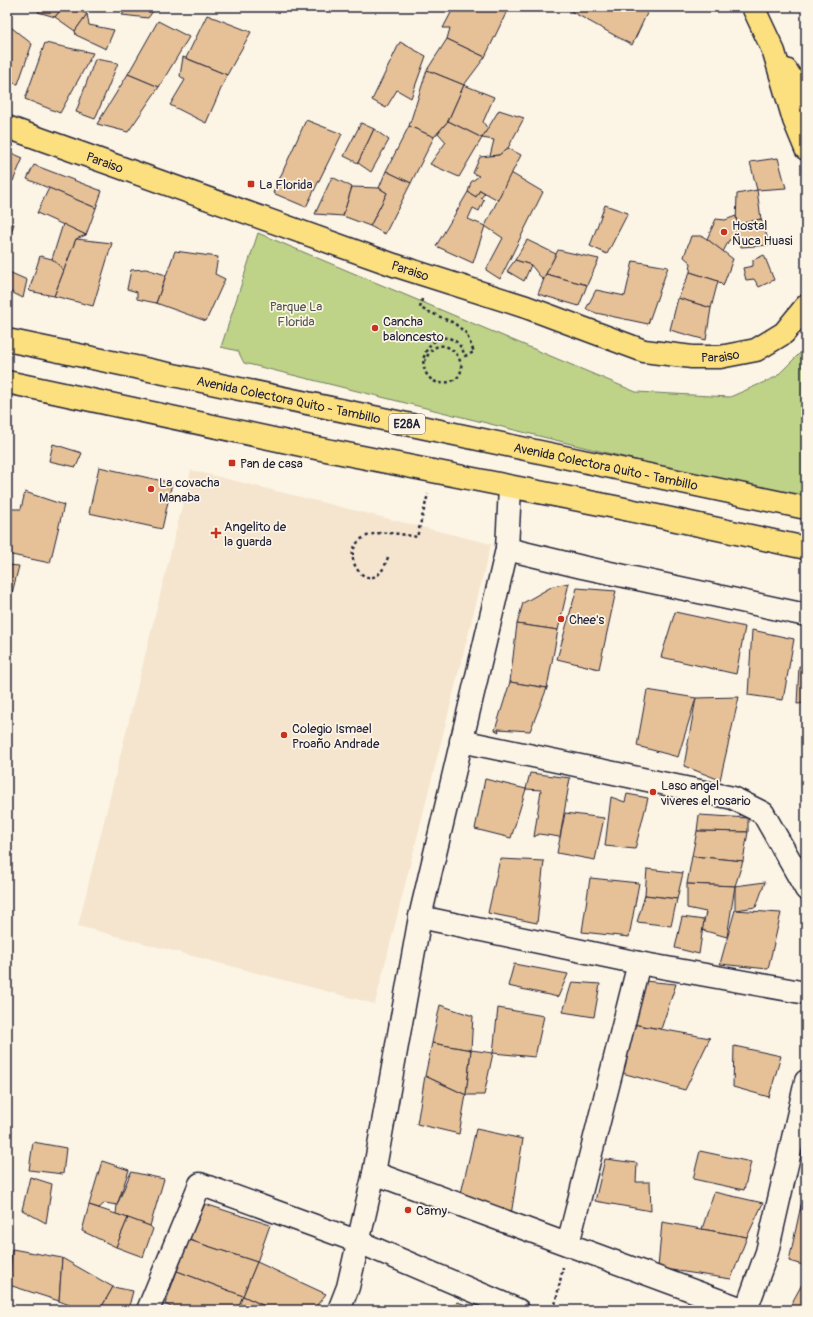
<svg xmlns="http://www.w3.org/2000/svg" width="813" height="1317" font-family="Pangolin,sans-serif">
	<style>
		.built { fill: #f5e5ce }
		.green { fill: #bed288; stroke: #707a62 }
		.building { fill: #e6c197; stroke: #22223b }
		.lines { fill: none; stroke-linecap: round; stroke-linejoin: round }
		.minor-casing { stroke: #22223b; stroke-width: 25 }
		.major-casing { stroke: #22223b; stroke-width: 25 }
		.highway-casing { stroke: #22223b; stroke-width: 25 }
		.path { stroke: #22223b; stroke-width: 2.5; stroke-dasharray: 3 3; stroke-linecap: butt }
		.minor { stroke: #fcf5e5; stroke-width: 22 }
		.major { stroke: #fce080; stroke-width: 22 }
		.highway { stroke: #fce080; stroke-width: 22 }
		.poi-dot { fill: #c8321e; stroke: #fcf5e5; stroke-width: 1.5 }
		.labels { text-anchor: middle; stroke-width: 3.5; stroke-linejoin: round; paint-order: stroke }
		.shield { fill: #fcf5e5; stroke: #63616e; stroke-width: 1 }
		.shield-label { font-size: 12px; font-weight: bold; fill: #22223b }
		.street-label { font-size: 13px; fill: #22223b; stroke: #fcf5e5 }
		.poi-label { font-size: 13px; fill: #22223b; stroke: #fcf5e5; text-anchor: start }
		.park-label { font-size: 13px; fill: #515752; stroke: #fcf5e5 }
	</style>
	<rect width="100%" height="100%" fill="#fcf5e5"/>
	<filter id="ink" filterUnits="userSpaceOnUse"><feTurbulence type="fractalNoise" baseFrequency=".025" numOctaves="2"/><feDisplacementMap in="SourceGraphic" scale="8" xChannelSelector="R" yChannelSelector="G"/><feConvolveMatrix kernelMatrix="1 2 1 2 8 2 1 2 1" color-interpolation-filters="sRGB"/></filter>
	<g filter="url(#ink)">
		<!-- built -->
		<path class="built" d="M 191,470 L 491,544 L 375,1004 L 78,926 Z"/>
		<!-- green -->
		<path class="green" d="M 258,233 L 636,392 L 730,397 L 776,377 L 806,347 L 806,501 L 773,494 L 244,363 L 238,351 L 221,347 Z"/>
		<!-- building -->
		<g class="building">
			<path d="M 40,7 L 63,7 L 55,17 L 38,12 Z"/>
			<path d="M 63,7 L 70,7 L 87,14 L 75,31 L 55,17 Z"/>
			<path d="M 127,7 L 156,7 L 148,18 L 122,15 Z"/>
			<path d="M 454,7 L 509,7 L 485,57 L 447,39 L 450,28 L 443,28 Z"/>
			<path d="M 568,7 L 650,7 L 632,45 L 567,9 Z"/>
			<path d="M 87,14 L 89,25 L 114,30 L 106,49 L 76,35 L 75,31 Z"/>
			<path d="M 207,15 L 251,32 L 227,75 L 186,58 Z"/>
			<path d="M 158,21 L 189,37 L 159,87 L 128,74 Z"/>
			<path d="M 7,24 L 32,44 L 18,84 L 7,82 Z"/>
			<path d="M 447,39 L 485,57 L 464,85 L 427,70 Z"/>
			<path d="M 400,42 L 426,56 L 411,98 L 397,90 L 386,108 L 372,100 Z"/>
			<path d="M 45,43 L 93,53 L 60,113 L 25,99 Z"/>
			<path d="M 183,57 L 227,75 L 206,123 L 170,105 L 185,80 L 180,76 Z"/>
			<path d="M 95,59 L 118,63 L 95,119 L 76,112 Z"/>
			<path d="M 427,70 L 464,85 L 448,121 L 434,137 L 409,126 Z"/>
			<path d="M 128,74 L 159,87 L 128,132 L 97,124 Z"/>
			<path d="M 464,85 L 494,97 L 483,122 L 488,129 L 482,138 L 448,121 Z"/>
			<path d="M 499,110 L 524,118 L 508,148 L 499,155 L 490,156 L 494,140 L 482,138 Z"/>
			<path d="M 306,120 L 342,134 L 306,207 L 273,193 Z"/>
			<path d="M 448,121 L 482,138 L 459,177 L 430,164 L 446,142 L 438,133 Z"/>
			<path d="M 361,123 L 374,129 L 358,163 L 344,156 Z"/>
			<path d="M 409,126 L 434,137 L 411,183 L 386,171 Z"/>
			<path d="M 374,129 L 389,140 L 371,172 L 358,163 Z"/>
			<path d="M 508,148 L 521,155 L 498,200 L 480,190 L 476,197 L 468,192 L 471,182 L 479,176 L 473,173 L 480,157 L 499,155 Z"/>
			<path d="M 7,151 L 23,158 L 13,181 L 7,177 Z"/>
			<path d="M 778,158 L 786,188 L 757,190 L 750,162 Z"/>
			<path d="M 34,165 L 102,191 L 96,208 L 27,179 Z"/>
			<path d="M 386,171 L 411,183 L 385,234 L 370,226 L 387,193 L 379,188 Z"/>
			<path d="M 511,173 L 543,192 L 500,279 L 486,270 L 503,238 L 485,226 Z"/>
			<path d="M 332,177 L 352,187 L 343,216 L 315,214 Z"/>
			<path d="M 352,187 L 379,188 L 387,193 L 370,226 L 343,216 Z"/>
			<path d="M 49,188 L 96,208 L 86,235 L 37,213 Z"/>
			<path d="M 480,190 L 485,193 L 481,198 L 484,200 L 479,211 L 473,208 L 468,219 L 485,226 L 473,263 L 436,246 L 468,192 L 476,197 Z"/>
			<path d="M 757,190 L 761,219 L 736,225 L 737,194 Z"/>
			<path d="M 605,205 L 628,213 L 607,254 L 590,246 Z"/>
			<path d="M 736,216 L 739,239 L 729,240 L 723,252 L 707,239 L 716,219 L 725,220 Z"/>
			<path d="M 761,219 L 770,245 L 741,247 L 736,225 Z"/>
			<path d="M 7,223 L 14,224 L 7,245 Z"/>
			<path d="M 63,224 L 86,235 L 76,239 L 64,270 L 52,259 Z"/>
			<path d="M 691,236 L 702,236 L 707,239 L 733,259 L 723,286 L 718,281 L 690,272 L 691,263 L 684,257 Z"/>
			<path d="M 76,239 L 112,243 L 93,306 L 54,296 Z"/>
			<path d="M 527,240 L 556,254 L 543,280 L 531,265 L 515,260 Z"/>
			<path d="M 558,250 L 599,259 L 587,285 L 546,274 Z"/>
			<path d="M 175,251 L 218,257 L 215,274 L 225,279 L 206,321 L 156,303 Z"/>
			<path d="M 764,255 L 774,280 L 759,287 L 754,279 L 746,280 L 743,268 L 753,266 L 753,260 Z"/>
			<path d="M 40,256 L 52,259 L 64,270 L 54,296 L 29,291 Z"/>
			<path d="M 515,260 L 531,265 L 524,281 L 507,271 Z"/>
			<path d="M 633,261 L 668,267 L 648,324 L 596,313 L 586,309 L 596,290 L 625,296 Z"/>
			<path d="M 146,269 L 166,275 L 156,303 L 137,299 L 137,292 L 127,289 L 131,270 Z"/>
			<path d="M 9,272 L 27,280 L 23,298 L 7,290 Z"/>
			<path d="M 690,272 L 718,281 L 711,308 L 678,298 Z"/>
			<path d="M 546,274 L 587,285 L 579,306 L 538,294 Z"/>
			<path d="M 678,298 L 711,308 L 706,340 L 670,330 Z"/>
			<path d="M 53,444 L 82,453 L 76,467 L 49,461 Z"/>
			<path d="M 99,467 L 172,483 L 162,529 L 89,513 Z"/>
			<path d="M 25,492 L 64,505 L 50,563 L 7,554 L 7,521 L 10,509 L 21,509 Z"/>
			<path d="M 7,565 L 19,566 L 10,601 L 7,600 Z"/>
			<path d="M 569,583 L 558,630 L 517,624 L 523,603 L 553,586 Z"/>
			<path d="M 577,588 L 616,591 L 599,669 L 557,659 Z"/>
			<path d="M 675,612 L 745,627 L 736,674 L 661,657 Z"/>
			<path d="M 517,624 L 558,630 L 547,688 L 510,682 Z"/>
			<path d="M 752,630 L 794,639 L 783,700 L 748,695 Z"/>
			<path d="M 799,666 L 806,667 L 806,703 L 797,704 Z"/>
			<path d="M 510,682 L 547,688 L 530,731 L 498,729 L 499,732 L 495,730 Z"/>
			<path d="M 647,690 L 696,698 L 678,757 L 637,746 Z"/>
			<path d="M 739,697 L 720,780 L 684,766 L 696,698 Z"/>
			<path d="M 530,773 L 570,778 L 560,837 L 539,834 L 534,837 L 541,790 L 526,789 Z"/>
			<path d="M 485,779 L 526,789 L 511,838 L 475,829 Z"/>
			<path d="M 627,794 L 648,798 L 635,849 L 605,846 L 611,797 L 625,802 Z"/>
			<path d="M 565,813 L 604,818 L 595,860 L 557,853 Z"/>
			<path d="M 699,815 L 748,818 L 748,832 L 697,831 Z"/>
			<path d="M 697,831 L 748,832 L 743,861 L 692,856 Z"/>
			<path d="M 692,856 L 743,861 L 735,886 L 687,884 Z"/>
			<path d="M 500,859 L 544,861 L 537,923 L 488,913 Z"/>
			<path d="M 647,869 L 683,873 L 677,899 L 645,895 Z"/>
			<path d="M 590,878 L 639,883 L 629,937 L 582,932 Z"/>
			<path d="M 765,882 L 756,907 L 735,910 L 735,886 Z"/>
			<path d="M 687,884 L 735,886 L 727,937 L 702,930 L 706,912 L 687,908 Z"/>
			<path d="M 645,895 L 677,899 L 671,926 L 637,922 Z"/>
			<path d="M 735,910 L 781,913 L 768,969 L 720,964 Z"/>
			<path d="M 682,917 L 704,920 L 699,954 L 675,948 Z"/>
			<path d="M 514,964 L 568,974 L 558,997 L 508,986 Z"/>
			<path d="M 644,981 L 676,984 L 661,1029 L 632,1024 Z"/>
			<path d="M 572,982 L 600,984 L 594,1017 L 563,1012 Z"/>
			<path d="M 440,1005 L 473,1016 L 471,1050 L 432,1043 Z"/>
			<path d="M 498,1008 L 544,1016 L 535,1057 L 493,1053 Z"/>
			<path d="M 632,1024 L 710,1038 L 685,1090 L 622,1073 Z"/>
			<path d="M 432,1043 L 471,1050 L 466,1095 L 425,1076 Z"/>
			<path d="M 734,1046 L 781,1056 L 769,1097 L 733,1087 Z"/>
			<path d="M 471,1050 L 493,1053 L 484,1095 L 466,1095 Z"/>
			<path d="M 425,1076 L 466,1095 L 459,1134 L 417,1124 Z"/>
			<path d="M 476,1129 L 523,1139 L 511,1215 L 459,1202 Z"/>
			<path d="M 33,1142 L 66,1148 L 63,1174 L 29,1170 Z"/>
			<path d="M 700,1151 L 751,1162 L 744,1190 L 693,1179 Z"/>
			<path d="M 605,1159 L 637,1163 L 636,1182 L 650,1182 L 651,1211 L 595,1201 Z"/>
			<path d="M 102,1161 L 129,1170 L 117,1205 L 105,1203 L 99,1208 L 89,1205 Z"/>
			<path d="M 131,1172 L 164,1179 L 150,1226 L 116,1214 L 117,1205 Z"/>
			<path d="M 30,1177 L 52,1184 L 46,1223 L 22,1210 Z"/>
			<path d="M 806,1181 L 806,1211 L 800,1210 Z"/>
			<path d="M 714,1192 L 763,1203 L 747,1237 L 702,1229 Z"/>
			<path d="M 205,1204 L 270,1225 L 257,1262 L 189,1240 Z"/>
			<path d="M 89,1205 L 128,1218 L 116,1247 L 82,1231 Z"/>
			<path d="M 800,1210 L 806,1211 L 806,1266 L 789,1261 Z"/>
			<path d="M 128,1218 L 150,1226 L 153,1229 L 143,1257 L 116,1247 Z"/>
			<path d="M 662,1222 L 747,1237 L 731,1279 L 658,1268 Z"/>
			<path d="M 189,1240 L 257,1262 L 243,1296 L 177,1271 Z"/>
			<path d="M 12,1249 L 62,1258 L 59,1301 L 9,1285 Z"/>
			<path d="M 62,1258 L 113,1287 L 100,1310 L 82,1310 L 59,1301 Z"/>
			<path d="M 257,1262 L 326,1294 L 313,1310 L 273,1310 L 243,1296 Z"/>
			<path d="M 177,1271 L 243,1296 L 237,1310 L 177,1310 L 165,1304 Z"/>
			<path d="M 806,1277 L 806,1310 L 788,1310 Z"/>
			<path d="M 113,1287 L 133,1291 L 128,1310 L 100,1310 Z"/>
			<path d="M 243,1296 L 273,1310 L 237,1310 Z"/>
			<path d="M 458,1302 L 479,1310 L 450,1310 Z"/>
			<path d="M 373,1307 L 408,1310 L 372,1310 Z"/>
		</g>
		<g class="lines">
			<defs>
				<g id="minor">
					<path d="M 507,549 L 582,567 L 806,615"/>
					<path d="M 461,741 L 733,798 L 763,813 L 806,889"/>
					<path d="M 420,917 L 639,963 L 806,993"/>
					<path d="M 374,1173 L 745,1310"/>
					<path d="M 568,1244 L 639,963"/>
					<path d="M 148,1310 L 200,1184 L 359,1242 L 518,1310"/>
					<path d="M 339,1310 L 348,1287 L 374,1173 L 420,917 L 507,549 L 510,487"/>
					<path d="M 746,1310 L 767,1252 L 806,1081"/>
				</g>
				<g id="major">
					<path id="s1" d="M 7,127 L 394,265 L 526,307 L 644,351 L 692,357 L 720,357 L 756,350 L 784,333 L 806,306"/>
				</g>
				<g id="highway">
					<path d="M 753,7 L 774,52 L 794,120 L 806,149"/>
					<path d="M 786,70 L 806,101"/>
					<path id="s2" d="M 7,340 L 806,508"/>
					<path d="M 7,382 L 306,446 L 620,508 L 806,548"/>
				</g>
			</defs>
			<!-- minor casing -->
			<use href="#minor" class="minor-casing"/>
			<!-- major casing -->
			<use href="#major" class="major-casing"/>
			<!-- highway casing -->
			<use href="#highway" class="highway-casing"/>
			<!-- path -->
			<g class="path">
				<path d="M 422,299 L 420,308 L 454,323 L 466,333 L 474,352 L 465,356 C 452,318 413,347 426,373 C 429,379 436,384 443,383 C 486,379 442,318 425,361"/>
				<path d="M 388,557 C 372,612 322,539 380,533 C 392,532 406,535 417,537 L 428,494"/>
				<path d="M 554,1310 L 563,1267"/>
			</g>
			<!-- minor -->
			<use href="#minor" class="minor"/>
			<!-- major -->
			<use href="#major" class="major"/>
			<!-- highway -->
			<use href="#highway" class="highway"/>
		</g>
	</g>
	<!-- markers -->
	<g class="poi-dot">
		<rect x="247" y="180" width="8" height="8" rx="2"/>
		<circle cx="724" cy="232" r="4"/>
		<circle cx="375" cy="328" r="4"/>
		<rect x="228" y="459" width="8" height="8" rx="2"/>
		<circle cx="151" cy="489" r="4"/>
		<path d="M214 527h4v4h4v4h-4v4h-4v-4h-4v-4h4z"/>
		<circle cx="561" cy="619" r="4"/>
		<circle cx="284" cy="735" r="4"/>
		<circle cx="653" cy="792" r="4"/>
		<circle cx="408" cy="1210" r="4"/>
	</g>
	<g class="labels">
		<!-- shield labels -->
		<rect class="shield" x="389" y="414" width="36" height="20" rx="3"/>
		<g class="shield-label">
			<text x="407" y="428">E28A</text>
		</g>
		<!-- street labels -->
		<g class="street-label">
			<text dy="5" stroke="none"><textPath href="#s1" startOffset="104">Paraiso</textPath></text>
			<text dy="5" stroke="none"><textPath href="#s1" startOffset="428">Paraiso</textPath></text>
			<text dy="5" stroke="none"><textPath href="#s1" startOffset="752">Paraiso</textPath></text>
			<text dy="5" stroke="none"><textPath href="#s2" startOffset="288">Avenida Colectora Quito - Tambillo</textPath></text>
			<text dy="5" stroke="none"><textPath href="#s2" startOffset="612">Avenida Colectora Quito - Tambillo</textPath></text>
		</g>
		<!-- poi labels -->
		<g class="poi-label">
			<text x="259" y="189">La Florida</text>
			<text x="732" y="230">Hostal<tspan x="732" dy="15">Ñuca Huasi</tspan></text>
			<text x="383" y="326">Cancha<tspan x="383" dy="15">baloncesto</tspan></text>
			<text x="240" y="468">Pan de casa</text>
			<text x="159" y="487">La covacha<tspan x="159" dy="15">Manaba</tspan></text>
			<text x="224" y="531">Angelito de<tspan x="224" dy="15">la guarda</tspan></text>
			<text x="569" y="624">Chee's</text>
			<text x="292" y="733">Colegio Ismael<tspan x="292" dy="15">Proaño Andrade</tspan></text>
			<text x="661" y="790">Laso angel<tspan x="661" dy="15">viveres el rosario</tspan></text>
			<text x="416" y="1215">Camy</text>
		</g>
		<!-- park labels -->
		<g class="park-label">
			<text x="296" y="311">Parque La<tspan x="296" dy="15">Florida</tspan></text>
		</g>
	</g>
	<!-- margin -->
	<rect width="813" height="1317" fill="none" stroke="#fcf5e5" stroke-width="24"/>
	<rect x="12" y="12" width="789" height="1293" fill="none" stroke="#22223b" stroke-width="1.5" filter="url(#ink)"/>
</svg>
